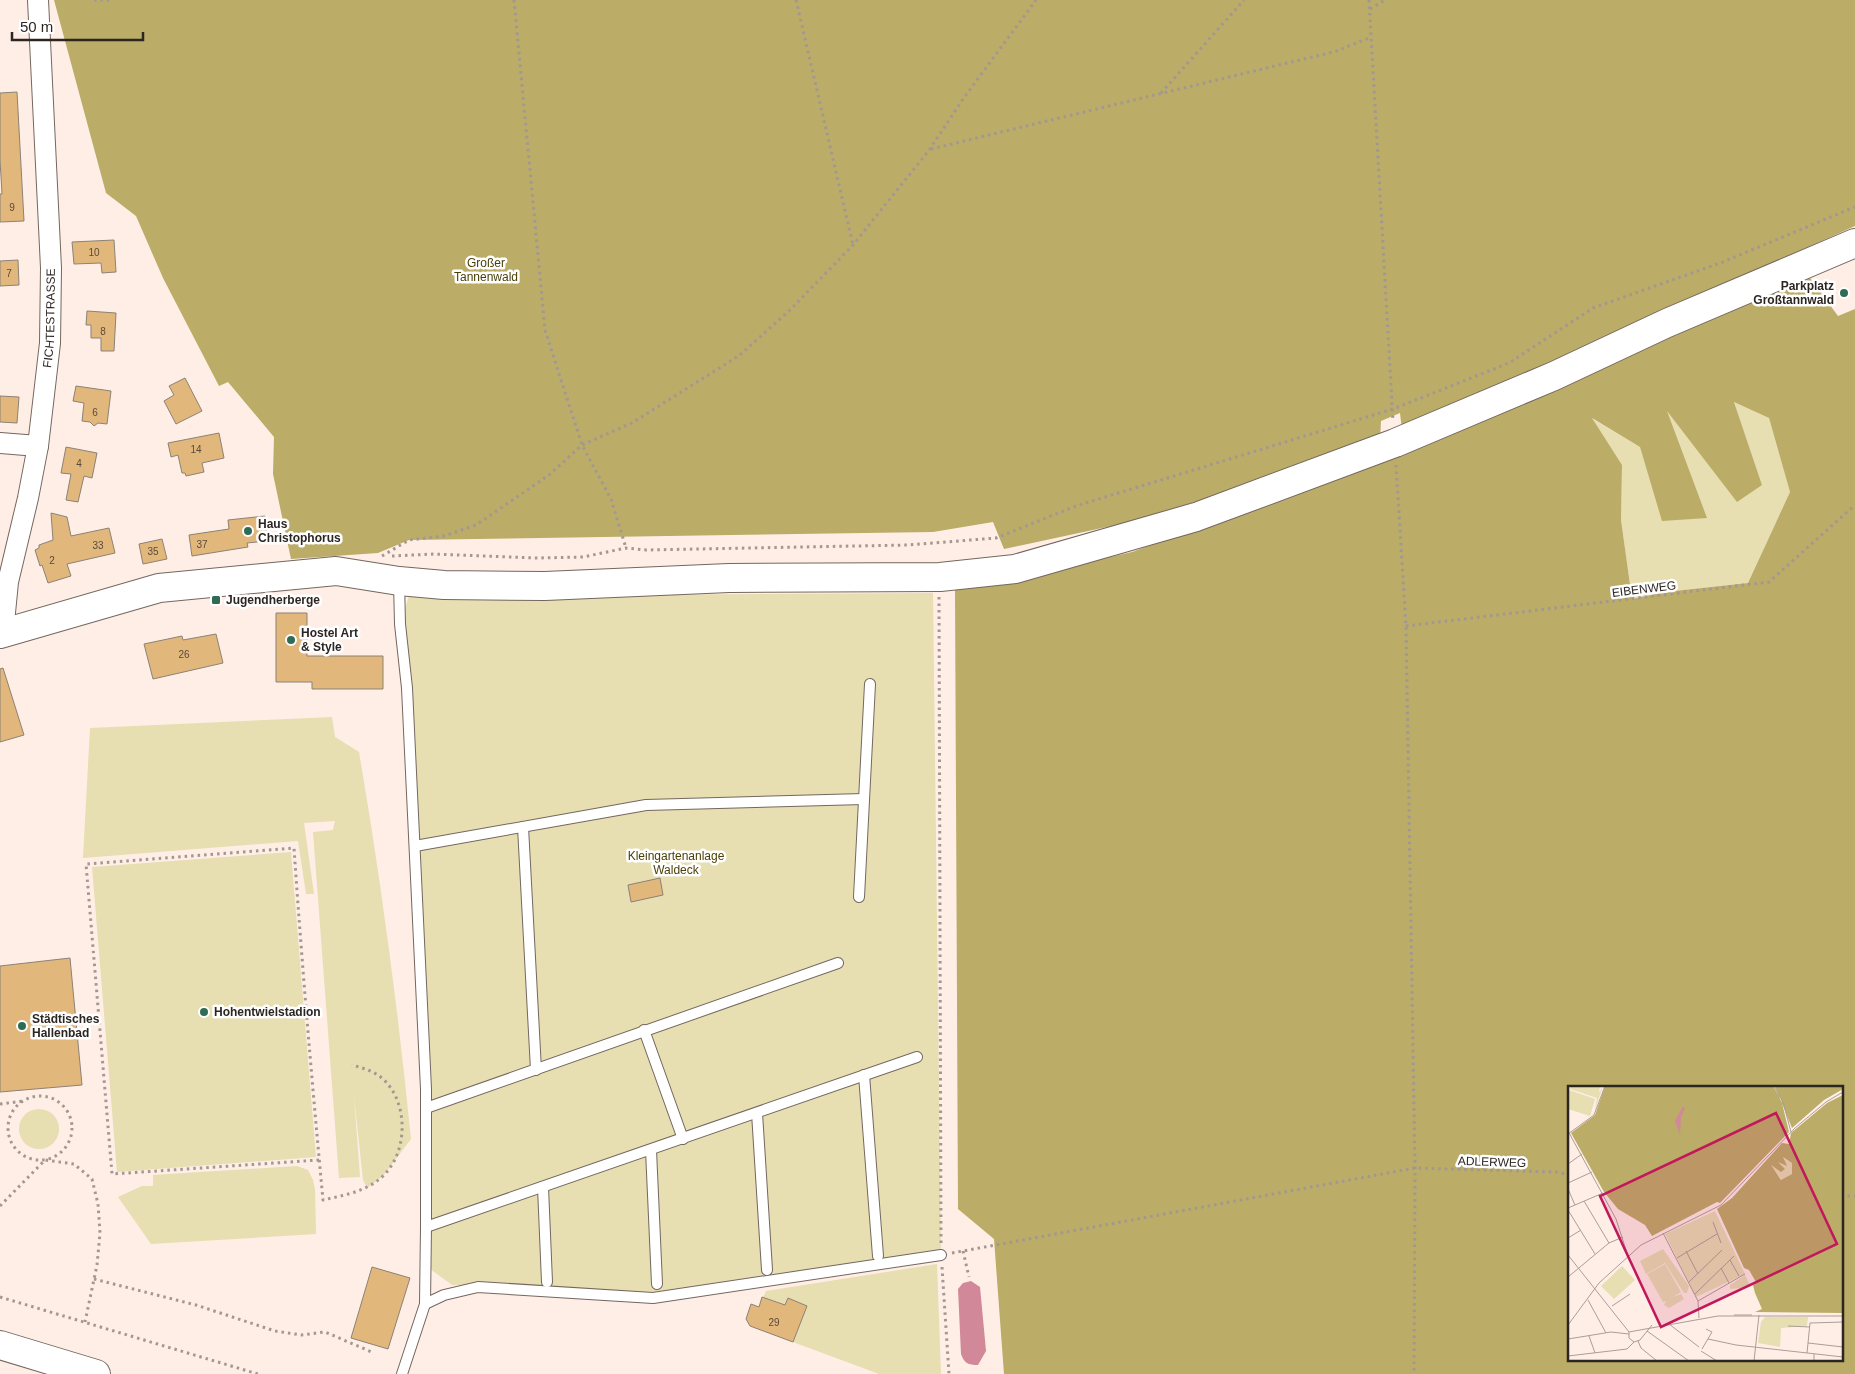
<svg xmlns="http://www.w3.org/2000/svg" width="1855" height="1374" font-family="Arial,sans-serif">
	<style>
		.green { fill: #e7deb2 }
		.forest { fill: #bbac67; fill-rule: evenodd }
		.water { fill: #d18898 }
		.building { fill: #e2b77c; stroke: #8b8276 }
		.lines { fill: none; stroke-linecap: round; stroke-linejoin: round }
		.lane-casing { stroke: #74675f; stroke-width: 12 }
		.street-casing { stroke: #74675f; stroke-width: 22 }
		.secondary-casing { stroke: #74675f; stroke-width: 30 }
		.primary-casing { stroke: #74675f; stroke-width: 30 }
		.path { stroke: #a39791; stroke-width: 3; stroke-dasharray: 2.5 4; stroke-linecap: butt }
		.lane { stroke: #fff; stroke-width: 10 }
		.street { stroke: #fff; stroke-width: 20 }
		.secondary { stroke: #fff; stroke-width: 28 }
		.primary { stroke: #fff; stroke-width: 28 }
		.poi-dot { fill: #2f6b55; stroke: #fff; stroke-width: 2 }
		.labels { text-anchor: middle; stroke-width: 5; stroke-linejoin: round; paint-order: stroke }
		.number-label { font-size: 10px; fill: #5a4a39 }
		.park-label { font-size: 12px; fill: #4a3f05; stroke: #fff }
		.poi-label { font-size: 12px; font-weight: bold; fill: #2c2623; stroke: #fff; text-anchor: start }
		.street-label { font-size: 12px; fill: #2c2623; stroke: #fff }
		.inset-road { fill: none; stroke: #aa9e98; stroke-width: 1 }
		.view { fill: #c2185b; fill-opacity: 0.15; stroke: #c2185b; stroke-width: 2.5 }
		.inset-edge { fill: none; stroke: #2c2623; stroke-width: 2.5 }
	</style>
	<rect width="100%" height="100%" fill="#feeee6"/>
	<!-- green -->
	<g class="green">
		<path d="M 1734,402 L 1769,418 L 1790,492 L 1748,583 L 1665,592 L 1632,599 L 1621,520 L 1622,465 L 1591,418 L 1640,447 L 1663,521 L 1666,409 L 1762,485 Z"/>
		<path d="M 933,593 L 941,1255 L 653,1298 L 474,1285 L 452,1285 L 426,1266 L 426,1089 L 400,624 L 409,596 Z"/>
		<path d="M 332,717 L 335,737 L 359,752 C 381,880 398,1009 411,1139 L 383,1176 L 367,1188 L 363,1180 L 354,1096 L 360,1177 L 339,1178 L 313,832 L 333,830 L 335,821 L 304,823 L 314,894 L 306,894 L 298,841 L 83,858 L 90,728 Z"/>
		<path d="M 291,852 L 316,1157 L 117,1172 L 92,867 Z"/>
		<circle cx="39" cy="1129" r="20"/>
		<path d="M 297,1166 L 308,1170 L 313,1180 L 315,1189 L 316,1234 L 151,1244 L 118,1197 L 142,1186 L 153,1186 L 153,1175 Z"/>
		<path d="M 937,1264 L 941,1374 L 879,1374 L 750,1326 L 766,1291 Z"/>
	</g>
	<!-- forest -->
	<g class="forest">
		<path d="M 54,0 L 1855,0 L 1855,226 L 1402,430 L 1400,413 L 1381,421 L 1380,440 L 1243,487 L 1130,522 L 1004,549 L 993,522 L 933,532 L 409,540 L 378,553 L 291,559 L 273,474 L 274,437 L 228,382 L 219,386 L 163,278 L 136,216 L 106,193 Z"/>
		<path d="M 1810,278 L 1838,316 L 1855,309 L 1855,1374 L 1004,1374 L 994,1239 L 958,1209 L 955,587 L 999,582 L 1132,552 L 1387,458 L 1787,281 ZM 1734,402 L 1769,418 L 1790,492 L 1748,583 L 1665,592 L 1632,599 L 1621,520 L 1622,465 L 1592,418 L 1640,447 L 1662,521 L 1707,518 L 1667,411 L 1737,502 L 1762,485 ZM 1569,1088 L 1841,1088 L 1841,1360 L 1569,1360 Z"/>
	</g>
	<!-- water -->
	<path class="water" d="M 971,1281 L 980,1287 L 986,1351 L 978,1365 C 968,1365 964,1363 961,1354 L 958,1289 L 963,1283 Z"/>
	<!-- building -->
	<g class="building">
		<path d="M 17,92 L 24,221 L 0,222 L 0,194 L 2,194 L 0,160 L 0,93 Z"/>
		<path d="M 114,240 L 116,272 L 102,273 L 101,263 L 74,264 L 72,242 Z"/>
		<path d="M 18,260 L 19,285 L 0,286 L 0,261 Z"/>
		<path d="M 87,311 L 116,313 L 114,351 L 101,351 L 101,338 L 91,338 L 91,325 L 86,325 Z"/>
		<path d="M 185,378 L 202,411 L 176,424 L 164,401 L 174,395 L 169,386 Z"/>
		<path d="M 76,386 L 111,391 L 107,424 L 98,423 L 94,426 L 90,422 L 82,421 L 84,403 L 73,401 Z"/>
		<path d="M 0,396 L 19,397 L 17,423 L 0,422 Z"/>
		<path d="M 219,433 L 224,458 L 202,463 L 204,472 L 186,476 L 185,473 L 182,473 L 178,455 L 171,457 L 168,443 Z"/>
		<path d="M 66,447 L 97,453 L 92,478 L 84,476 L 78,502 L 66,500 L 71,474 L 61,473 Z"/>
		<path d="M 51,513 L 67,517 L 71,536 L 109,528 L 115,553 L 67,564 L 71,576 L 48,583 L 42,565 L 40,566 L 35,550 L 39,548 L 39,545 L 53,540 Z"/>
		<path d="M 265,516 L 267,541 L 247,543 L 248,547 L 192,556 L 189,535 L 229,529 L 228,520 Z"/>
		<path d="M 162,539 L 167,559 L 143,564 L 139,544 Z"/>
		<path d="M 276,613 L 307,613 L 307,656 L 383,656 L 383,689 L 312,689 L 312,682 L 276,682 Z"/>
		<path d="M 216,634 L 223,663 L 153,679 L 144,644 L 182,636 L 183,640 Z"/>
		<path d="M 3,668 L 24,735 L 0,742 L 0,669 Z"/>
		<path d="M 660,878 L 663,895 L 631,902 L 628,885 Z"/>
		<path d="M 70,958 L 82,1085 L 0,1092 L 0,966 Z"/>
		<path d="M 372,1267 L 410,1278 L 388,1349 L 351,1338 Z"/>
		<path d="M 762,1297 L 785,1305 L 788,1298 L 807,1306 L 793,1342 L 750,1326 L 746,1319 L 751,1304 L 759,1307 Z"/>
	</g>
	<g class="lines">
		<defs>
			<g id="lane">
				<path d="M 399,582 L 400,624 L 407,688 L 426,1089 L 426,1227 L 425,1304 L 402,1374"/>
				<path d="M 523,827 L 536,1070"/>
				<path d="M 415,846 L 646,805 L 864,799"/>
				<path d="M 859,897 L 870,684"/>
				<path d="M 644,1030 L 683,1139"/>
				<path d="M 864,1075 L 878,1256"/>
				<path d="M 426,1108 L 838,963"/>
				<path d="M 757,1113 L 767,1270"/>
				<path d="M 651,1150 L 657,1284"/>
				<path d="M 543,1187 L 547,1282"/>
				<path d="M 426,1227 L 917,1057"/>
				<path d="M 425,1304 L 444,1295 L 478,1287 L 653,1298 L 941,1255"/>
			</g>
			<g id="street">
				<path d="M 0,443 L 38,446"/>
				<path id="s1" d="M 3,633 L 8,582 L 28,498 L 38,446 L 50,343 L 51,268 L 38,0"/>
			</g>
			<path id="secondary" d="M 0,634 L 159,588 L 336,571 L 399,581 L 444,585 L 545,586 L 729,578 L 940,577 L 1015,569 L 1196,517 L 1395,443 L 1554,376 L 1667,323 L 1855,243"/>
			<path id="primary" d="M 0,1345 L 96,1374"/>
		</defs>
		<!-- lane casing -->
		<use href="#lane" class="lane-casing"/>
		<!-- street casing -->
		<use href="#street" class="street-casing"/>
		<!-- secondary casing -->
		<use href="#secondary" class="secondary-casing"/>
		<!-- primary casing -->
		<use href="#primary" class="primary-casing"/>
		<!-- path -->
		<g class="path">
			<path d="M 94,0 L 112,0"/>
			<path d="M 514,0 L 545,330 L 582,445 L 611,499 L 626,548"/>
			<path d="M 796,0 L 853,245"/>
			<path d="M 1369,0 L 1393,421"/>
			<path d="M 1370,9 L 1385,0"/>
			<path d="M 1161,93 L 1244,0"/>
			<path d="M 931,149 L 1337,51 L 1371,37"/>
			<path d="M 1396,465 L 1406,626 L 1415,1168 L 1414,1374"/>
			<path d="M 382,556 L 409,540 L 444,536 L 476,525 L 549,475 L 582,445 L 632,423 L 740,355 L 791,309 L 853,245 L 930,149 L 963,99 L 1036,0"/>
			<path d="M 392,556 L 434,554 L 538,558 L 583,557 L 626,548 L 646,550 L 907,545 L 996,538 L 1076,506 L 1393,409 L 1509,363 L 1593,308 L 1723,262 L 1855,207"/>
			<path d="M 939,597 L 941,1244"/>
			<path d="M 1406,626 L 1769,582 L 1855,505"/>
			<circle cx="40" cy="1128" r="32"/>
			<path d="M 0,1104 L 24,1101"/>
			<path d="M 319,1160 L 112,1174 L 86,864 L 294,848 C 302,965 312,1083 323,1200 C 344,1195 366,1192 383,1176 C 408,1152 409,1103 383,1079 C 374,1071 363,1068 352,1065"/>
			<path d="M 1841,1196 L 1855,1196"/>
			<path d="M 0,1206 L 45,1160 L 74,1164 L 92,1179 L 98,1204 L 100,1233 L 97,1265 L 85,1322"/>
			<path d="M 963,1251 L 969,1277"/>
			<path d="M 952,1253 L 1415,1168 L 1556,1172 L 1569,1175"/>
			<path d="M 942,1267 L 949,1374"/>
			<path d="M 94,1279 L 196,1305 L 275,1331 L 301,1335 L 325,1332 L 374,1353"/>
			<path d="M 0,1297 L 258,1374"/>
		</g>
		<!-- lane -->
		<use href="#lane" class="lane"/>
		<!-- street -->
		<use href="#street" class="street"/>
		<!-- secondary -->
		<use href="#secondary" class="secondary"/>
		<!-- primary -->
		<use href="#primary" class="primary"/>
	</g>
	<!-- markers -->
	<g class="poi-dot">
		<circle cx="1844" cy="293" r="5"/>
		<circle cx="248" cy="531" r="5"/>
		<rect x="211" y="595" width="10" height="10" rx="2.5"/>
		<circle cx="291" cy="640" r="5"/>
		<circle cx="204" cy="1012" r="5"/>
		<circle cx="22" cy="1026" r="5"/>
	</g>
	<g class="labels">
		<!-- number labels -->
		<g class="number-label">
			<text x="12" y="211">9</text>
			<text x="94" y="256">10</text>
			<text x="9" y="277">7</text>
			<text x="103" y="335">8</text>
			<text x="95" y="416">6</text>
			<text x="196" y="453">14</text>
			<text x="79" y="467">4</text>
			<text x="202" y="548">37</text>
			<text x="98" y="549">33</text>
			<text x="153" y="555">35</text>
			<text x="52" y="564">2</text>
			<text x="184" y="658">26</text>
			<text x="774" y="1326">29</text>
		</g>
		<!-- park labels -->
		<g class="park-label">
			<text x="486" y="267">Großer<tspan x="486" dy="14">Tannenwald</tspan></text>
			<text x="676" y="860">Kleingartenanlage<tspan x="676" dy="14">Waldeck</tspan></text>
		</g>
		<!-- poi labels -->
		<g class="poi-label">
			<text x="1834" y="290" text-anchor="end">Parkplatz<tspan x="1834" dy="14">Großtannwald</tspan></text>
			<text x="258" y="528">Haus<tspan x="258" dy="14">Christophorus</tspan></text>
			<text x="226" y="604">Jugendherberge</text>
			<text x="301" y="637">Hostel Art<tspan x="301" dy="14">&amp; Style</tspan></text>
			<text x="214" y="1016">Hohentwielstadion</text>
			<text x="32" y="1023">Städtisches<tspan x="32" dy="14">Hallenbad</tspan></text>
		</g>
		<!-- street labels -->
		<g class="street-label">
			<text dy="4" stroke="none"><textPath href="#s1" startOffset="319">FICHTESTRASSE</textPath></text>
			<text transform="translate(1644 589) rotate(-7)" y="4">EIBENWEG</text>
			<text transform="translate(1492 1162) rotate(2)" y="4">ADLERWEG</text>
		</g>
	</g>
	<!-- overview -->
	<g transform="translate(1568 1086)">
		<rect width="275" height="275" fill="#feeee6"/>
		<path d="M 3,0 L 32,0 L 31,7 L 35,0 L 27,24 L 29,12 L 2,3 ZM 1,4 L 27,13 L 22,30 L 0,23 ZM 214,71 L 224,77 L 224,88 L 214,94 L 202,79 L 208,80 ZM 147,125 L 177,188 L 128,211 L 97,148 ZM 95,163 L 121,200 L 119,207 L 116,207 L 97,177 L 78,188 L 72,175 ZM 97,178 L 113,206 L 105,211 L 113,208 L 116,213 L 101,222 L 96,219 L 98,215 L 95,216 L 79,188 ZM 54,180 L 67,194 L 46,213 L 33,200 ZM 177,189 L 183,201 L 162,203 L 162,199 ZM 197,231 L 240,231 L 239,240 L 213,242 L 212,261 L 190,257 L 193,236 Z" fill="#e7deb2"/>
		<path d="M 37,0 L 205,0 L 213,13 L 221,46 L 152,117 L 149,116 L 84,150 L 77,139 L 50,123 L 36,106 L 3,47 L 27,29 ZM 207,0 L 275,0 L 275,3 L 256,14 L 224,42 ZM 275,9 L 275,227 L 187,226 L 194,223 L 187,207 L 185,199 L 188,196 L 181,184 L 176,182 L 149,123 L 164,112 L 214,57 L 221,58 L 223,47 L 259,17 ZM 215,71 L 224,77 L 224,88 L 213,94 L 203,79 L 213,86 L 217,83 L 210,76 L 219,80 Z" fill="#bbac67" fill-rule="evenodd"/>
		<path d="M 115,20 L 117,23 L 113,30 L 112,49 L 107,35 Z" fill="#d18898"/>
		<path class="inset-road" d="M 206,0 L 215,16 L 223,46M 0,45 L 48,133 L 60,170M 0,48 L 26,29 L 37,0M 0,78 L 14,68M 0,97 L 24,86M 0,103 L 7,119M 16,115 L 41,157M 0,122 L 35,107M 0,124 L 27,168M 145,136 L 153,157M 95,147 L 130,215 L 131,232M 0,152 L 13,144M 118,165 L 130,188M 0,169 L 61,246M 109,172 L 149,148M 162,174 L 171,190M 153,182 L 161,197M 0,191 L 41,157 L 55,151M 121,196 L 154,164M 127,208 L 166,170M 20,214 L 38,247M 130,215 L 177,188M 44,220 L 62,208M 166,229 L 184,229M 101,238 L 131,261M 0,239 L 31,197 L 73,159 L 153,119 L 227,42 L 258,16 L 275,6M 220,240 L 242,241M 72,244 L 150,230 L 275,230M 79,245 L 121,275M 21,250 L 27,267M 0,253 L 43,246 L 61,248M 140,253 L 168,259 L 275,271M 70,255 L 73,262 L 89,275M 66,256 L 72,254 L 84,239M 66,256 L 61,252 L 61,246 L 72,244M 240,257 L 275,261M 134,263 L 144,246 L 138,243M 133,265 L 149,275M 239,267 L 242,237 L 275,236M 0,270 L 59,263 L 66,256M 186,275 L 191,229M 228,275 L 246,275 L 246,268"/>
		<path class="view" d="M 208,27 L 269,158 L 93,241 L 32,110 Z"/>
		<rect width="275" height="275" class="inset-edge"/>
	</g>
	<!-- scale -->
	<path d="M12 32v8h131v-8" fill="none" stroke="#2c2623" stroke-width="2.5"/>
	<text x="20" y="32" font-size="15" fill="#2c2623" stroke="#ffffff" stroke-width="4" paint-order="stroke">50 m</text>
</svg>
